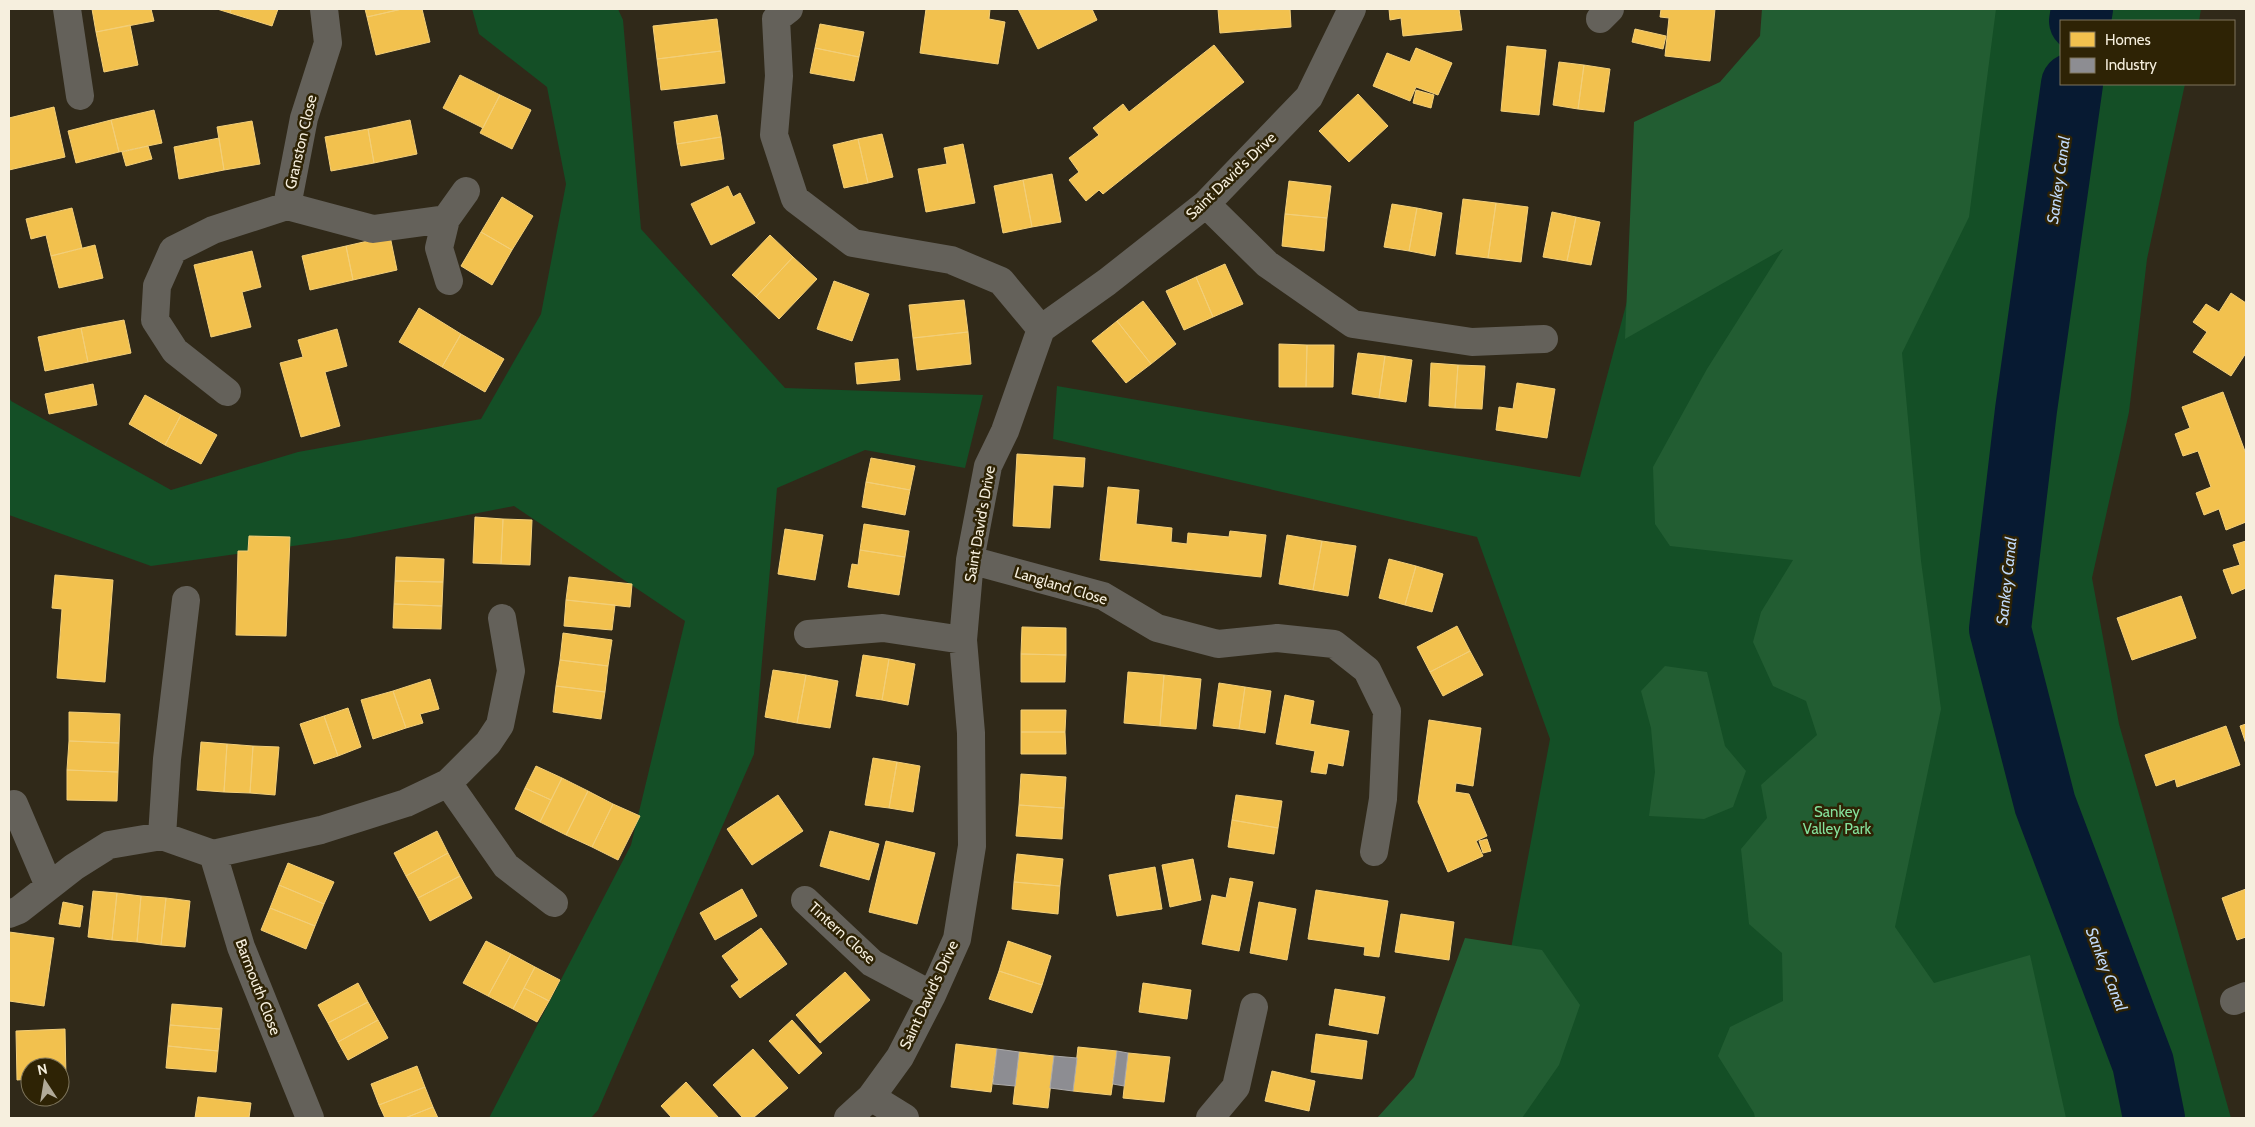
<svg xmlns="http://www.w3.org/2000/svg" width="2255" height="1127" font-family="Cabin,sans-serif">
<style>
.green{fill:#144f26}
.forest{fill:#225d32}
.homes{fill:#f2c14e;stroke:#f3cf79}
.industry{fill:#8d8d92;stroke:#acaaa9}
.lines{fill:none;stroke-linecap:round;stroke-linejoin:round}
.river{stroke:#071a32;stroke-width:62}
.minor{stroke:#64615a;stroke-width:28}
.labels{text-anchor:middle;stroke-width:5;stroke-linejoin:round;paint-order:stroke}
.street-label{font-size:15px;fill:#f6efde;stroke:#2e2305}
.park-label{font-size:15px;fill:#85e29c;stroke:#2e2305}
.water-label{font-size:16px;font-style:italic;fill:#c0d9fa;stroke:#2e2305}
</style>
<rect width="100%" height="100%" fill="#302919"/>
<path class="green" d="M472 9H618L623 20 641 229 785 388 983 395 965 468 865 450 777 488 754 754 598 1110 591 1118H489L631 845 685 621 514 506 349 538 151 566 9 515V397L11 401 171 490 298 452 481 419 541 314 566 184 547 87 479 34Z
M1817 9H2201L2199 21H2061V84H2185L2147 259 2129 412 2092 578 2119 724 2231 1118H1408L1499 1013 1550 739 1477 537 1053 439 1057 386 1580 477 1671 137Z"/>
<path class="forest" d="M1762 9H1996L1969 217 1902 353 1921 561 1941 709 1895 927 1934 983 2030 955 2066 1118H1755L1754 1113 1718 1056 1730 1027 1783 1001 1782 953 1749 924 1741 849 1767 818 1761 785 1817 735 1806 701 1773 686 1753 642 1761 612 1793 560 1670 546 1655 524 1653 467 1707 369 1783 249 1625 339 1634 122 1720 82 1760 36Z
M1665 666 1707 672 1725 746 1746 771 1733 807 1704 819 1649 816 1655 772 1651 728 1641 691Z
M1465 938 1542 950 1580 1005 1559 1065 1522 1118H1377L1414 1077Z"/>
<path class="homes" d="M92 9H151L154 21 96 32Z
M217 9H231L230 13Z
M231 9H278L272 26 230 13Z
M365 9H402L367 17Z
M402 9H422L430 42 376 55 367 17Z
M926 9H990L989 19 1005 22 998 64 920 53Z
M1018 9H1092L1097 20 1038 49Z
M1218 9H1290L1291 27 1220 33Z
M1389 9H1459L1462 30 1403 36 1401 18 1390 20Z
M1661 9H1715L1710 61 1665 56 1669 18 1660 17Z
M717 19 721 51 657 59 653 26Z
M820 24 864 32 859 57 815 48Z
M130 25 138 65 104 72 96 32Z
M1635 29 1666 36 1663 49 1632 42Z
M1214 45 1244 82 1103 194 1099 190 1086 201 1069 180 1079 172 1069 158 1099 135 1093 128 1123 104 1129 112Z
M1507 46 1546 50 1539 115 1501 111Z
M815 48 859 57 854 81 810 73Z
M1416 48 1452 63 1438 95 1416 87 1410 101 1373 86 1387 53 1410 62Z
M721 51 725 83 661 90 657 59Z
M1559 62 1584 65 1578 109 1553 105Z
M1584 65 1610 69 1604 112 1578 109Z
M460 75 500 95 483 128 443 108Z
M1416 90 1434 95 1431 108 1413 103Z
M1358 94 1388 126 1349 162 1319 131Z
M500 95 531 110 512 149 480 133Z
M54 107 65 157 9 170V118Z
M154 110 162 143 119 152 111 120Z
M717 115 721 137 677 144 674 122Z
M111 120 119 152 76 163 68 131Z
M410 120 417 154 374 163 368 129Z
M252 121 260 164 224 170 217 127Z
M368 129 374 163 331 171 325 137Z
M882 134 893 177 868 183 858 139Z
M721 137 724 159 681 166 677 144Z
M219 138 224 170 179 179 174 147Z
M858 139 868 183 844 188 833 145Z
M963 144 975 203 926 212 918 169 947 164 944 148Z
M148 146 152 159 126 166 122 152Z
M1052 174 1061 222 1032 227 1023 180Z
M1023 180 1032 227 1003 233 994 186Z
M1289 181 1331 186 1327 218 1285 214Z
M728 186 733 197 740 193 755 223 711 245 691 204Z
M502 197 533 216 512 250 481 232Z
M1463 199 1496 203 1488 258 1456 254Z
M1496 203 1528 207 1521 262 1488 258Z
M1392 204 1417 208 1409 251 1384 247Z
M72 208 82 248 51 256 46 235 31 239 26 219Z
M1417 208 1442 213 1435 256 1409 251Z
M1552 212 1576 217 1567 261 1543 257Z
M1285 214 1327 218 1324 251 1282 246Z
M1576 217 1600 222 1591 265 1567 261Z
M481 232 512 250 492 285 461 266Z
M770 235 793 257 756 297 732 275Z
M390 236 397 270 353 280 346 246Z
M95 245 103 278 59 288 51 256Z
M346 246 353 280 310 290 302 256Z
M252 251 261 287 242 292 251 327 211 337 194 265Z
M793 257 817 279 779 319 756 297Z
M1225 264 1243 304 1213 317 1196 277Z
M1196 277 1213 317 1184 330 1166 291Z
M834 281 869 294 852 341 817 329Z
M2231 293 2246 303V353L2231 376 2193 352 2207 332 2193 322 2206 304 2219 312Z
M964 300 968 332 913 338 909 305Z
M1143 301 1176 344 1151 364 1117 321Z
M419 308 461 334 442 367 399 342Z
M124 320 131 353 88 362 81 328Z
M1117 321 1151 364 1126 383 1092 341Z
M81 328 88 362 45 371 38 337Z
M337 329 347 366 325 372 340 426 301 437 280 363 303 357 298 340Z
M968 332 971 364 917 370 913 338Z
M461 334 504 359 485 392 442 367Z
M1279 344 1307 345 1306 387H1279Z
M1307 345H1334L1333 387H1306Z
M1358 353 1385 356 1379 398 1352 394Z
M1385 356 1412 360 1406 402 1379 398Z
M898 359 900 380 857 384 855 363Z
M1431 363 1458 365 1455 408 1429 406Z
M1458 365 1485 366 1482 409 1455 408Z
M1517 383 1555 389 1547 438 1496 430 1499 407 1513 409Z
M93 384 97 405 49 414 45 394Z
M2223 392 2246 454V522L2226 530 2219 509 2204 515 2196 493 2211 487 2198 451 2183 456 2175 434 2190 428 2182 407Z
M145 395 181 415 165 445 129 424Z
M181 415 217 435 201 464 165 445Z
M1017 454 1085 458 1083 487 1053 485 1050 528 1013 526Z
M871 458 915 466 910 490 866 482Z
M866 482 910 490 905 515 862 507Z
M1108 487 1139 490 1136 524 1172 528 1171 542 1187 544 1188 533 1229 537 1230 531 1266 535 1261 577 1100 560Z
M475 517 503 519 501 564 473 563Z
M503 519 532 520 530 565 501 564Z
M864 524 909 531 905 557 860 550Z
M785 529 823 535 815 580 778 574Z
M1287 535 1322 541 1313 590 1279 584Z
M249 536 290 537 286 636 236 635 238 551H248Z
M1322 541 1356 546 1348 596 1313 590Z
M2246 541V588L2232 594 2223 570 2240 565 2233 545Z
M860 550 905 557 899 595 848 587 852 564 858 565Z
M396 557 444 559 443 582 395 581Z
M1389 559 1416 566 1405 605 1379 598Z
M1416 566 1443 574 1432 612 1405 605Z
M55 575 113 580 105 682 57 678 62 609 52 608Z
M569 577 632 584 630 607 566 600Z
M395 581 443 582 442 606 394 604Z
M2181 596 2196 638 2132 660 2117 618Z
M566 600 615 605 612 630 564 626Z
M394 604 442 606 441 629 393 628Z
M1457 626 1470 651 1430 672 1417 647Z
M1022 627 1066 628V655L1021 654Z
M563 633 612 640 608 666 560 660Z
M1470 651 1483 675 1443 696 1430 672Z
M1021 654 1066 655 1065 682H1021Z
M863 655 889 659 882 700 856 696Z
M889 659 915 664 908 705 882 700Z
M560 660 608 666 605 692 556 686Z
M773 670 806 675 797 723 765 717Z
M1128 672 1164 675 1160 726 1124 723Z
M806 675 838 681 830 728 797 723Z
M1164 675 1201 679 1196 729 1160 726Z
M430 679 439 709 420 714 423 723 406 728 393 691Z
M1219 683 1245 687 1239 729 1213 726Z
M556 686 605 692 601 719 553 712Z
M1245 687 1271 691 1265 733 1239 729Z
M393 691 406 728 373 739 361 700Z
M1285 695 1314 701 1310 724 1349 731 1343 766 1328 763 1326 774 1311 772 1315 751 1276 744Z
M348 708 361 747 338 756 324 716Z
M1021 710H1066L1065 732H1021Z
M69 712 120 714 119 743 69 741Z
M324 716 338 756 314 764 300 724Z
M1429 720 1481 728 1473 786 1456 783 1455 792 1469 794 1487 836 1476 841 1483 856 1448 872 1418 802Z
M2246 724V744L2240 726Z
M2226 726 2240 765 2177 787 2175 779 2156 786 2145 755Z
M1021 732H1065L1066 754H1021Z
M69 741 119 743 118 772 67 770Z
M201 742 227 744 224 792 197 790Z
M227 744 253 746 250 793 224 792Z
M253 746 279 747 275 795 250 793Z
M873 758 897 762 889 808 865 805Z
M897 762 920 766 913 812 889 808Z
M536 766 562 778 551 800 525 788Z
M67 770 118 772 117 801 67 800Z
M1021 774 1066 777 1064 808 1019 805Z
M562 778 588 791 566 835 540 822Z
M525 788 551 800 540 822 515 809Z
M588 791 613 804 592 847 566 835Z
M778 795 803 831 752 865 727 829Z
M1236 795 1282 801 1278 828 1232 820Z
M613 804 640 816 618 860 592 847Z
M1019 805 1064 808 1062 839 1016 836Z
M1232 820 1278 828 1274 854 1228 847Z
M437 831 448 853 406 876 394 853Z
M830 831 879 844 869 880 820 866Z
M1487 839 1491 851 1483 853 1479 841Z
M886 841 935 853 917 924 869 912Z
M448 853 460 876 418 898 406 876Z
M1017 854 1063 859 1060 886 1014 882Z
M1193 859 1201 900 1170 907 1162 865Z
M288 863 334 882 324 904 279 885Z
M1155 867 1162 909 1117 916 1109 875Z
M460 876 472 898 430 921 418 898Z
M1230 878 1253 882 1239 951 1202 944 1212 895 1226 898Z
M1014 882 1060 886 1058 914 1012 909Z
M279 885 324 904 315 926 270 908Z
M742 889 757 916 715 940 700 913Z
M2246 889V937L2237 940 2222 898Z
M1316 890 1388 901 1379 957 1364 955 1365 947 1308 939Z
M93 891 117 893 112 940 88 937Z
M117 893 141 896 137 942 112 940Z
M141 896 166 898 161 945 137 942Z
M166 898 190 901 185 947 161 945Z
M63 902 83 906 80 927 59 924Z
M1259 902 1296 909 1287 960 1250 953Z
M270 908 315 926 306 949 261 930Z
M1401 914 1454 922 1449 960 1395 952Z
M761 928 787 964 740 998 731 986 739 980 722 956Z
M9 932 54 938 44 1006 9 1001Z
M486 941 511 954 488 996 463 983Z
M1008 941 1051 956 1042 985 999 971Z
M511 954 535 967 513 1009 488 996Z
M535 967 560 980 549 1001 524 988Z
M999 971 1042 985 1032 1013 989 999Z
M845 972 870 1000 820 1043 796 1015Z
M358 983 368 1002 328 1023 318 1005Z
M1143 983 1191 990 1187 1019 1139 1012Z
M524 988 549 1001 537 1022 513 1009Z
M1335 989 1385 997 1378 1034 1329 1025Z
M368 1002 378 1020 338 1042 328 1023Z
M172 1004 222 1008 220 1029 170 1025Z
M378 1020 388 1038 348 1060 338 1042Z
M792 1020 822 1053 799 1074 769 1041Z
M170 1025 220 1029 218 1051 168 1046Z
M65 1029 66 1078H60V1067H30V1079L17 1080 16 1031Z
M1316 1034 1367 1041 1362 1079 1311 1072Z
M956 1044 997 1049 991 1092 951 1087Z
M168 1046 218 1051 216 1072 166 1068Z
M1078 1047 1117 1051 1111 1095 1073 1091Z
M753 1049 788 1088 753 1118H743L713 1085Z
M1019 1052 1054 1056 1048 1108 1013 1104Z
M1128 1053 1170 1057 1164 1102 1123 1098Z
M417 1066 425 1087 379 1105 371 1084Z
M1272 1071 1315 1081 1309 1111 1265 1101Z
M686 1082 719 1118H672L661 1106Z
M425 1087 433 1107 405 1118H385L379 1105Z
M198 1097 251 1103 249 1118H195Z
M433 1107 438 1118H405Z"/>
<path class="industry" d="M997 1049 1019 1052 1015 1086 993 1084Z
M1117 1051 1128 1053 1124 1086 1113 1084Z
M1054 1056 1077 1058 1073 1091 1050 1088Z"/>
<g class="lines">
<path class="river" d="M2080 21 2082 9
M2072 84 2026 410 2000 629 2045 804 2143 1063 2154 1118"/>
<path class="minor" d="M67 9 80 96
M324 9 328 43 304 118 287 206 373 229 446 219
M789 9 776 19 779 76 774 135 795 199 853 243 951 260 1001 281 1041 329
M1600 19 1610 9
M1206 204 1267 264 1353 324 1472 342 1544 339
M449 281 439 248 446 219 466 191
M227 392 175 351 155 320 157 286 173 250 213 230 287 206
M970 560 1103 596 1157 628 1218 644 1277 638 1334 644 1367 670 1387 711 1383 799 1374 852
M808 634 883 628 963 640
M448 783 506 866 554 903
M14 804 49 886
M162 836 167 759 186 600
M213 854 241 947 310 1118
M805 900 872 963 932 995
M9 914 19 910 74 867 109 845 162 836 213 854 321 830 406 803 448 783 488 743 500 725 511 671 502 618
M2234 1001 2246 996
M871 1097 905 1118
M848 1118 871 1097 900 1057 932 995 957 939 972 846 971 733 963 640 970 560 988 466 1005 431 1041 329 1107 282 1206 204 1309 97 1352 9
M1210 1118 1236 1087 1254 1007"/>
</g>
<g class="labels">
<g class="street-label">
<text transform="translate(301 142) rotate(-77)" y="5">Granston Close</text>
<text transform="translate(1231 176) rotate(-44)" y="5">Saint David's Drive</text>
<text transform="translate(980 524) rotate(-80)" y="5">Saint David's Drive</text>
<text transform="translate(1061 586) rotate(17)" y="5">Langland Close</text>
<text transform="translate(842 933) rotate(42)" y="5">Tintern Close</text>
<text transform="translate(258 987) rotate(69)" y="5">Barmouth Close</text>
<text transform="translate(929 995) rotate(-65)" y="5">Saint David's Drive</text>
</g>
<g class="park-label">
<text x="1837" y="817">Sankey<tspan x="1837" dy="17">Valley Park</tspan></text>
</g>
<g class="water-label">
<text transform="translate(2058 180) rotate(-82)" y="6">Sankey Canal</text>
<text transform="translate(2006 581) rotate(-84)" y="6">Sankey Canal</text>
<text transform="translate(2107 969) rotate(69)" y="6">Sankey Canal</text>
</g>
</g>
<rect width="2255" height="1127" fill="none" stroke="#f6efde" stroke-width="20"/>
<rect x="2060" y="20" width="175" height="65" fill="#2e2305" stroke="#7e755c"/>
<rect x="2070" y="32" width="25" height="15" fill="#f2c14e" stroke="#7e755c"/>
<text x="2105" y="45" font-size="15" fill="#f6efde">Homes</text>
<rect x="2070" y="58" width="25" height="15" fill="#8d8d92" stroke="#7e755c"/>
<text x="2105" y="70" font-size="15" fill="#f6efde">Industry</text>
<g transform="translate(45 1082) rotate(348)"><circle r="24" fill="#2e2305" stroke="#7e755c"/>
<path d="M0-4L9 19L0 12L-9 19Z" fill="#b1aa99"/>
<text y="-8" font-size="14" font-weight="bold" text-anchor="middle" fill="#f6efde">N</text>
</g>
</svg>
